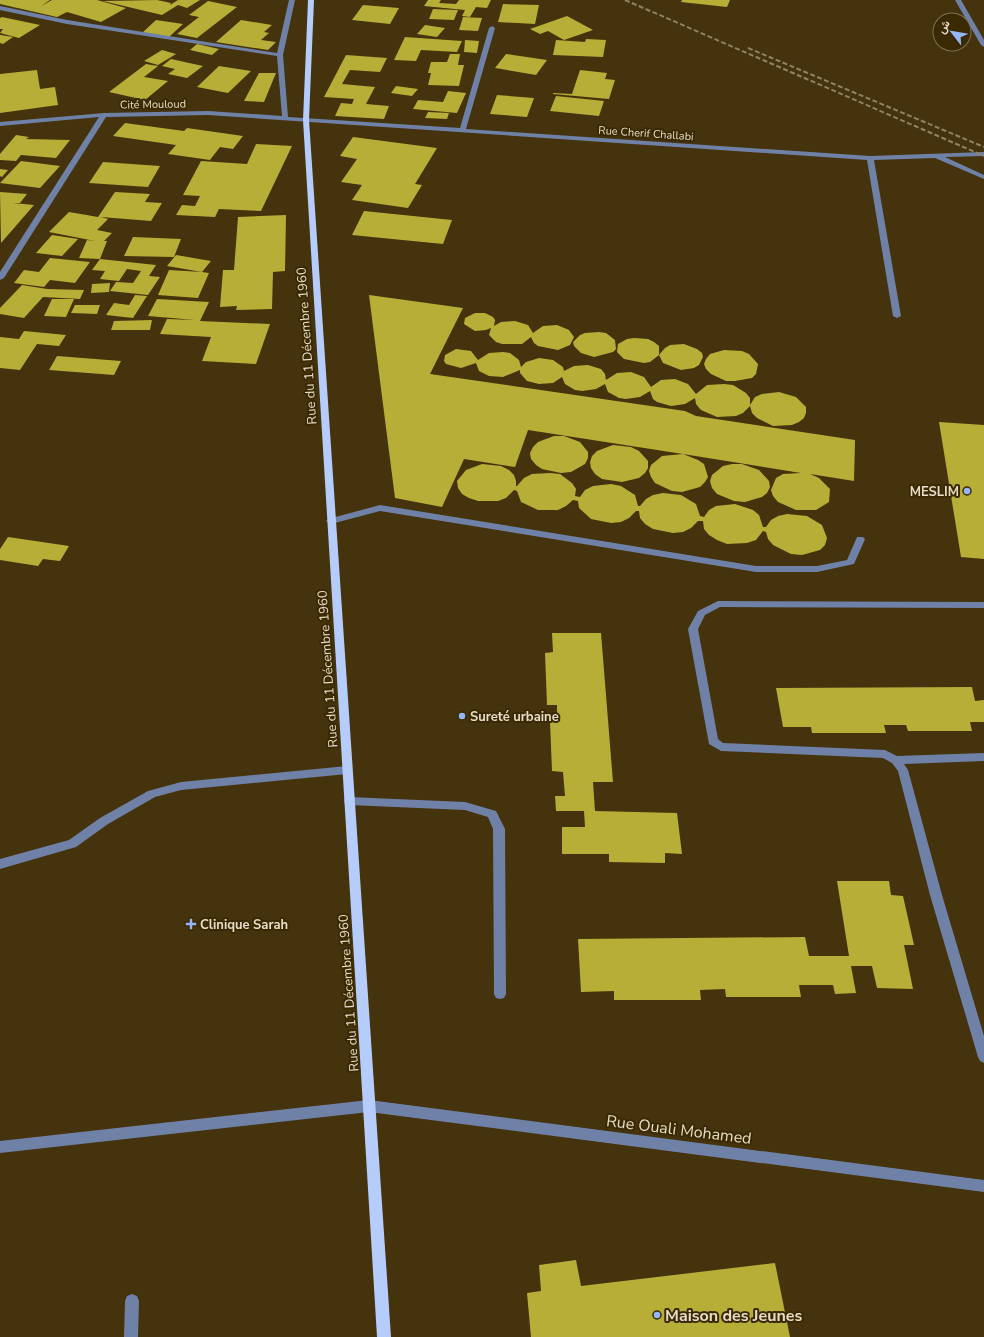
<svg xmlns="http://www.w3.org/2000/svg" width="984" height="1337" font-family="'Nunito Sans',Vazirmatn,sans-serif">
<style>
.building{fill:#b7ae38}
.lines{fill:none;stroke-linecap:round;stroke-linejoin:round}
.minor{fill:#7081a7;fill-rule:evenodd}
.major{fill:#b6cdfb;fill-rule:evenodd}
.rail{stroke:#908264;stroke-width:2;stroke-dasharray:5 2.5;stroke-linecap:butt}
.poi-dot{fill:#95b6fd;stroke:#3a2901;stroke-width:1.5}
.labels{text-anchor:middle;stroke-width:4;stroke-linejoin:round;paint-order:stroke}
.far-street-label{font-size:11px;fill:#e6dcc8;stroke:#3a2901}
.street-label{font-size:13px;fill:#e6dcc8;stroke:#3a2901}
.poi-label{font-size:13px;font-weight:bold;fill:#e6dcc8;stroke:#3a2901;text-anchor:start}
.near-street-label{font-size:16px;fill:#e6dcc8;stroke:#3a2901}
.near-poi-label{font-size:16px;font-weight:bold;fill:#e6dcc8;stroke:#3a2901;text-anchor:start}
</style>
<rect width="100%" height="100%" fill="#44330c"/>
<path class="building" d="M0 0H50L41 6 52 0H97L126 8 101 22 67 12 57 17 0 4Z
M157 0 171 3 170 5 178 0H200L187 8 178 5 162 15 103 1Z
M428 0H441L439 3 456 4 459 0H491L487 8 476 7 470 17 462 16 465 10 424 6Z
M682 0H730L727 7 681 2Z
M208 1 237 7 197 38 177 34 199 17 189 15Z
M503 4 539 5 535 24 498 22Z
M363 5 399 8 390 24 352 20Z
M433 9 458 10 454 20 429 19Z
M567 16 593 30 564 40 548 31 540 34 530 29Z
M2 17 40 25 19 38 0 33 3 29H0V18Z
M463 17 482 18 478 31 459 30Z
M156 20 183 24 169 37 142 33Z
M241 20 272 25 264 32 269 33 261 40 276 42 268 50 216 42Z
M425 25 445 28 437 37 417 34Z
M0 35H1L13 37 3 44 0 43Z
M405 37 462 41 457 52 421 50 416 61 394 60Z
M586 39 606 40 603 57 553 55 556 40 585 42Z
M465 40 479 41 477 53 464 52Z
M197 44 219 49 212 55 190 50Z
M162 50 176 54 158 65 144 61Z
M450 54H460L458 65H464L459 86 428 85 431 73H428L431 62H447Z
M506 54 547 60 536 75 495 68Z
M346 55 387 58 380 72 350 70 342 84 375 87 366 104 389 106 384 119 335 116 341 103 352 104 354 99 324 97Z
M171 59 203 66 187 78 168 74 175 69 162 66Z
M146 64 158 66 144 77 168 81 145 100 109 92Z
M219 66 251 71 228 93 197 87Z
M37 70 40 89 55 87 58 105 0 113V74Z
M580 70 607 73 605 79 615 80 609 99 553 94V93L572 94Z
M259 73H276L264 102 244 101Z
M396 86 418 89 412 96 391 93Z
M448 91 466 93 457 113 413 109 418 100 443 102Z
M497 95 534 98 527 117 490 114Z
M556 96 604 101 599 116 550 111Z
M428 112 449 113 447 119 425 118Z
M125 123 184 131 187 128 243 136 233 149 220 147 210 160 168 154 176 145 113 136Z
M16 135 29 137 26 139 70 140 56 158 21 155 16 161 0 160V154Z
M353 137 437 148 415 184 422 185 408 208 352 200 362 185 341 182 357 159 340 156Z
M256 144 292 146 261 211 219 209 215 217 176 215 182 205 195 206 200 196 183 195 201 161 247 164Z
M21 161 60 166 40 188 0 183Z
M103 162 160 166 148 187 89 183Z
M0 169 8 170 2 177 0 176Z
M0 192 27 194 20 203H13L34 205 1 243Z
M115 192 150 194 145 202 162 203 151 221 101 217 108 219 97 230 112 233 104 241H107L100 259 79 258 87 240 95 241 49 232 69 212 98 217Z
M364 211 452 220 443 244 352 235Z
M286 215 285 271 273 272 272 309 236 310 237 306 220 307 223 270H234L238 217Z
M52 235 78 239 62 256 36 253Z
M133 237 181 239 174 257 124 256Z
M176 255 211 261 202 272 167 266Z
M50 258 90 262 75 283 50 280 44 287 14 283 24 270 39 272Z
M100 259 156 265 149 276 160 277 148 295 110 291 116 282 133 283 141 271 127 269 119 281 100 279 105 271 92 270Z
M169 270 202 272 209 273 198 298 158 295Z
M110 283 109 292 91 293 92 284Z
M22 285 47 289 84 290 80 299 43 297 24 318 0 314V308Z
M135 295 147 296 133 318 106 315 114 303 129 305Z
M369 295 463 308 430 374 685 411 696 416 855 440 854 481 810 474 819 478 830 489 829 502 816 510H796L778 502 773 496 771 490 776 478 783 474 801 473 683 454 698 460 704 464 708 477 705 482 700 487 682 492 672 491 655 483 651 477 649 471 651 465 662 456 683 454 528 430 515 467 464 459 442 507 395 498Z
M52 299H74L66 317 44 316Z
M157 299 209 302 200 321 270 324 256 364 202 361 211 337 160 334 167 319 195 320 148 316Z
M75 305H100L97 314 71 313Z
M475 313H485L493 317 495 320 494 326 501 322 515 321 528 325 533 333 543 326 557 325 569 330 574 337 570 345 558 350 538 346 534 343 531 337 522 344H502L496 342 489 335 491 328 486 330 475 331 464 324 465 318Z
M152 320 150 330H111L114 321Z
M24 331 66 335 59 346 37 344 20 370 0 368V337L19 339Z
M599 332 606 333 615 340 616 349 613 352 594 357 581 353 574 346 573 342 580 335 585 333Z
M634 338 648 339 654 342 659 346V355L650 362 644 363 624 359 617 352 618 344 627 339Z
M684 344 697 349 702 353 703 357 699 365 694 368 681 370 663 363 659 355 665 348 670 345Z
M456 349 471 351 478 360 489 353 503 352 510 353 519 360 521 367 526 362 539 358 553 360 563 367 564 371 574 366 588 365 601 369 605 374 606 380 617 373 631 372 644 377 651 387 661 380 675 379 688 384 696 394 707 385 724 384 733 385 746 393 750 398V405L755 397 762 394 779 392 796 397 806 407V413L804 418 799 422 792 425 773 426 757 418 752 413 750 406 743 413 736 416 717 417 701 410 696 404 695 398 685 404 671 406 657 402 653 399 650 391 640 397 626 399 619 398 608 392 605 384 596 389 582 391 575 390 565 384 562 377 553 383 539 384 527 381 520 373V370L503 377 489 376 479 371 476 363 461 368 446 364 444 361 445 355Z
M724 350 742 351 749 354 758 364 756 374 752 378 735 381H726L711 374 706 369 704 364 706 359 710 354Z
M57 356 121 361 114 375 49 370Z
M939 422 984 425V559L961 557Z
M554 436H564L580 442 588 452V458L585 464 571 472 561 473 542 469 536 465 531 459 530 453 533 447 538 442Z
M613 445 631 447 639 451 648 461V468L645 473 639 478 622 482 602 479 595 474 591 468 590 462 592 456 597 451Z
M482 464 501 466 509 470 514 475 516 481V486H517L524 478 532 474 550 473 560 474 572 483 576 489 575 496 580 497 585 490 593 486 611 484 621 486 635 495 638 506H640L646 499 653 495 663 493 681 495 696 504 700 516 704 517 709 510 716 506 735 504 753 510 759 515 763 527H766L771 520 778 516 787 514 807 516 822 525 827 538 825 545 820 550 802 555 791 554 773 545 768 539 766 532 763 531 756 540 747 543 727 544 717 540 709 535 704 529 703 521H698L691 528 683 532 673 533 653 529 645 524 640 518 639 511H636L629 518 621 522 611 523 591 519 579 508 578 501 573 500 566 506 558 510H538L521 502 517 491 514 490 506 498 498 501H478L469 498 462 494 458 488 457 481 466 470Z
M732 464H742L759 470 769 481 770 487 767 493 762 497 745 502 734 501 717 494 712 488 710 481 712 475 723 466Z
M8 537 69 546 60 561 43 559 38 566 0 560V549Z
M552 633H601L613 782H593L595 811 677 813 682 854 665 853V863L609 862V854H562V827H585L584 811H556L555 796H565L563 772 552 771 550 722H557V705H547L545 653 553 652Z
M972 687 975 701 984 700V722H970L972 731H908L906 725H884L886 733H812L811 727H783L776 688Z
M837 881H889L891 895 903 896 914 945H904L913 989 877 988 872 966H851L856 993 835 994 833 985H799L801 997H726L725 989 700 990 701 1000H614V991L581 992 578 939 805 937 809 956H849Z
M576 1260 581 1286 775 1263 790 1337H531L527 1293 541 1291 539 1265Z"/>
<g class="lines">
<path class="minor" d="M289 0H295L283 55 288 117 460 128 489 28 492 26 495 28 466 129 870 156 984 152V156L945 157 984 175V179L935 158 874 160 901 316 897 318 893 316 867 160 208 115 106 117 4 278 0 280V272L99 117 0 126V122L104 113 208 111 282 116 277 56 67 24 0 10V6L67 20 277 53Z
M955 0H961L984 40V47L981 45Z
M380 505 756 566H817L847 560 857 537H863L865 539 854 564 817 572H756L380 511 331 524 326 521 328 519Z
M718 601 984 602V608L720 607 705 615 698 629 718 739 723 743 885 750 897 756 984 753V761L904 764 908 770 942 895 984 1036V1063L980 1061 978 1057 930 895 898 771 892 763 883 758 721 751 709 744 688 629 698 611Z
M347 766 351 767 352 770 351 773 347 774 181 790 155 797 108 824 76 847 0 869V859L69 840 100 818 148 791 181 782Z
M349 797 465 802 496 811 505 829 506 994 504 998 500 999 496 998 494 994 493 829 488 817 465 810 349 805 345 804 344 801 345 798Z
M369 1100 984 1180V1192L369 1112 0 1153V1141Z
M132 1294 137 1296 139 1301 138 1337H124L125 1301 127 1296Z"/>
<path class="major" d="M308 0H314L309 120 391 1337H377L303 120Z"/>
<path class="rail" d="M625 0 984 156
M748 48 984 147"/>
</g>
<g class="poi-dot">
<circle cx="967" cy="491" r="4"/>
<circle cx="462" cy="716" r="4"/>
<path d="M189 918h4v4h4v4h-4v4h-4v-4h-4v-4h4z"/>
<circle cx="657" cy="1315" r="4"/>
</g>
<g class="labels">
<g class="far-street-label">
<text transform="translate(153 104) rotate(-1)" y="4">Cité Mouloud</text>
<text transform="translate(646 133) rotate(4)" y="4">Rue Cherif Challabi</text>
</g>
<g class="street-label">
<text transform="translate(306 346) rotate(-94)" y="5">Rue du 11 Décembre 1960</text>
<text transform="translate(327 669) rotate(-94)" y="5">Rue du 11 Décembre 1960</text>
<text transform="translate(348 993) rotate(-94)" y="5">Rue du 11 Décembre 1960</text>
</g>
<g class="poi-label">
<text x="959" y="496" text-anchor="end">MESLIM</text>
<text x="470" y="721">Sureté urbaine</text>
<text x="200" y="929">Clinique Sarah</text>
</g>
<g class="near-street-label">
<text transform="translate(679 1129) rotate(7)" y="6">Rue Ouali Mohamed</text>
</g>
<g class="near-poi-label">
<text x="665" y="1321">Maison des Jeunes</text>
</g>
</g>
<g transform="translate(952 32) rotate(301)"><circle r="19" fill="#3a2901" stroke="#7f7151"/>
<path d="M0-3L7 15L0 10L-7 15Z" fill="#95b6fd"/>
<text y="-6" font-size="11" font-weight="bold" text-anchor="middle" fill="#e6dcc8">ش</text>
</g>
</svg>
